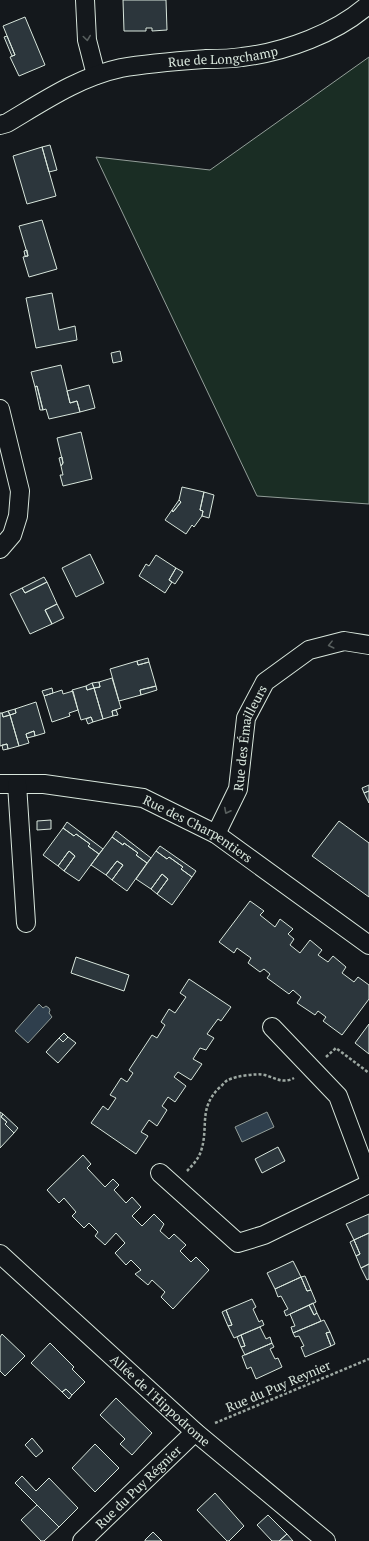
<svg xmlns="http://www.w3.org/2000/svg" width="369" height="1541" font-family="'PT Serif',serif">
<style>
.green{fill:#1a2d24;stroke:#939e99}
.water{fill:#2f3f4d;stroke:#939e99}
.building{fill:#2c363c;stroke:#d8e6dc}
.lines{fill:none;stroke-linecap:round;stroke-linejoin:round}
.minor-casing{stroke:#d8e6dc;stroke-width:20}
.path{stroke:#9da8a2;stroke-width:2.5;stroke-dasharray:3 2;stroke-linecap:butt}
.minor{stroke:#14181c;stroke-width:18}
.oneway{stroke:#59605f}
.labels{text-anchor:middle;stroke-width:3;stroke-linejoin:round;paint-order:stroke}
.street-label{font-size:13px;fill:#d8e6dc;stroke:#14181c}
</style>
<rect width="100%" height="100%" fill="#14181c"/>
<path class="green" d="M369 57V504L257 496 96 157 210 170Z"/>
<path class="water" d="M39 1004 43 1008 46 1006 49 1008 50 1010 49 1013 52 1017 28 1043 15 1031Z
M267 1112 274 1127 242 1142 235 1127Z"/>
<path class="building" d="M123 0H166L167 30 152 31V28H146V31H124Z
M25 17 45 65 19 76 10 57 15 55 3 26Z
M7 36 15 55 12 56 4 37Z
M50 145 57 170 49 172 42 147Z
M42 147 56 196 27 204 13 156Z
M42 220 57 269 29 277 23 257 28 256 19 226Z
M27 250 28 256H25L24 251Z
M52 293 59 330 75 326 77 340 36 348 26 298Z
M120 351 122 361 113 363 111 353Z
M61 365 70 403 77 401 80 412 49 419 46 409 43 410 37 386 35 387 31 372Z
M89 385 95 408 80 412 77 401 70 403 67 391Z
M37 386 43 410H40L35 387Z
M81 432 92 479 63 486 60 475H63L61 466 63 463 57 438Z
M62 457 63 463 61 466 59 458Z
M182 487 204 492 200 510 203 511 202 516 194 527 192 525 186 534 165 520 172 510 173 512 181 502 179 500Z
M204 492 214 495 209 518 202 516 203 511 200 510Z
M179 500 181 502 173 512 172 510Z
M90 554 104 583 76 597 62 568Z
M156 555 176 568 169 580 172 582 165 593 139 576 146 564 149 566Z
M176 568 183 572 175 584 169 580Z
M44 577 47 582 25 593 22 588Z
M47 582 57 604 45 610 52 624 30 634 10 594 22 588 25 593Z
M57 604 64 618 52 624 45 610Z
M148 658 149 662 138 665 137 661Z
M137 661 138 665 149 662 156 686 140 690 141 695 119 701 110 669Z
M112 678 121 708 112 711 113 716 103 719 94 688 100 687 99 682Z
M99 682 100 687 94 688 92 683Z
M92 683 94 688 87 690 86 686Z
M86 686 87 690 94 688 103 719 93 722 91 717 81 720 72 690Z
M156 686 157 690 141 695 140 690Z
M52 688 53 693 44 696 42 691Z
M62 690 63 694 73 691 78 710 69 713 70 716 52 722 44 696Z
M36 702 45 733 35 736 34 731 26 734 29 743 19 746 10 715 16 713 15 709Z
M15 709 16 713 10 715 8 711Z
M116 710 118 715 113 716 112 711Z
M8 711 10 715 3 717 2 713Z
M0 713H2L3 717 10 715 19 746 8 749 7 744 0 746Z
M91 717 93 722 88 724 86 719Z
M34 731 35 736 27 738 26 734Z
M7 744 8 749 3 750 2 745Z
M369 785V791L364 793 362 788Z
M369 791V803L364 793Z
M51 820V829L37 830V821Z
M339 821 369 843V897L312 856Z
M67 822 103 849 99 854 88 846 90 844 76 834 74 836 63 828Z
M63 828 74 836 76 834 90 844 88 846 99 854 79 881 64 871 75 856 69 851 58 866 43 855Z
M116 831 151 858 147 863 136 855 138 853 124 843 123 845 112 837Z
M112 837 123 845 124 843 138 853 136 855 147 863 127 891 112 880 123 865 117 861 106 875 91 865Z
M160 846 196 871 192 877 181 869 183 867 169 857 167 859 156 851Z
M69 851 75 856 64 871 58 866Z
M156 851 167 859 169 857 183 867 181 869 192 877 172 905 157 894 168 879 162 874 151 889 136 879Z
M117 861 123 865 112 880 106 875Z
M162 874 168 879 157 894 151 889Z
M250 901 264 911 260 915 275 927 280 919 293 929 288 934 294 939 290 945 300 953 310 940 322 950 318 955 328 962 333 956 346 967 342 973 354 982 358 977 369 985V999L342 1035 323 1021 326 1017 318 1011 315 1015 297 1003 301 997 293 990 289 994 267 978 270 974 264 969 260 972 248 963 251 958 237 948 234 953 219 942Z
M76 957 129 975 124 991 71 973Z
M189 979 231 1007 221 1021 218 1019 207 1034 214 1038 206 1050 200 1048 193 1059 202 1064 191 1080 178 1072 174 1077 186 1086 175 1102 168 1097 162 1106 167 1110 157 1126 149 1120 141 1132 148 1136 136 1154 91 1123 103 1106 108 1110 116 1098 110 1095 121 1078 127 1082 133 1073 129 1070 152 1035 157 1038 165 1025 161 1022 169 1009 175 1013 186 997 180 993Z
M369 1024V1054L355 1043Z
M64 1033 68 1037 63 1042 59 1038Z
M68 1037 76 1043 58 1063 46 1052 59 1038 63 1042Z
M0 1112 3 1114 1 1117 7 1122 5 1124 14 1133 0 1148Z
M3 1114 18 1128 14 1133 5 1124 7 1122 1 1117Z
M278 1147 285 1161 262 1173 255 1159Z
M83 1155 91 1164 87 1168 105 1187 113 1179 119 1185 114 1190 126 1203 132 1197 141 1207 132 1216 142 1226 154 1214 164 1224 160 1231 169 1239 174 1234 186 1245 180 1251 191 1262 196 1257 209 1270 173 1309 161 1297 165 1292 152 1280 148 1285 135 1274 141 1270 131 1260 126 1265 115 1253 125 1243 116 1233 105 1245 95 1236 98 1232 89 1223 84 1228 72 1216 76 1212 64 1198 59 1203 47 1190Z
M369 1214V1233L354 1240 346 1224Z
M369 1233V1264L361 1268 356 1256 360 1254 354 1240Z
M354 1240 360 1254 356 1256 350 1242Z
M293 1261 301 1277 275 1289 267 1273Z
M369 1264V1279L367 1280 361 1268Z
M305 1276 311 1290 307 1291 301 1277Z
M301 1277 307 1291 311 1290 316 1302 286 1316 284 1311 288 1309 281 1296 278 1297 275 1289Z
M252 1299 256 1307 253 1309 259 1322 262 1320 264 1325 234 1338 228 1326 232 1325 226 1310Z
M313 1303 317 1313 314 1315 309 1305Z
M309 1305 314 1315 317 1313 321 1321 293 1333 291 1327 295 1326 290 1314Z
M226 1310 232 1325 228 1326 222 1312Z
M324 1320 330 1332 326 1333 331 1346 305 1357 301 1347 304 1346 299 1336 295 1337 293 1333Z
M260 1327 266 1339 270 1337 272 1343 245 1355 241 1347 245 1346 241 1335Z
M330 1332 335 1344 331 1346 326 1333Z
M2 1334 25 1356 5 1376 0 1371V1337Z
M241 1335 245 1346 241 1347 237 1337Z
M50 1343 74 1367 72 1369 85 1382 72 1395 66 1389 62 1392 31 1363Z
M272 1343 274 1347 270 1349 275 1359 278 1358 282 1367 256 1379 251 1367 247 1369 242 1356Z
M66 1389 72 1395 69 1399 62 1392Z
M116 1398 152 1433 132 1455 120 1444 125 1439 100 1415Z
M32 1438 43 1451 36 1457 25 1445Z
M95 1444 119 1468 95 1492 72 1468Z
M22 1476 36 1491 49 1478 78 1508 59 1527 15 1483Z
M215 1493 244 1526 229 1541H227L197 1510Z
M37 1505 59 1527 44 1541H41L21 1520Z
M268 1515 287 1534 279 1541H272L257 1525Z
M153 1532 162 1541H145V1540Z
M287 1534 293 1541H279Z"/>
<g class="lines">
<g class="minor-casing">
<g id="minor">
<path d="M85 0 87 40 96 75"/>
<path id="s1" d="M0 125 7 123C44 101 79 77 121 68 149 63 178 61 206 59 218 59 230 59 242 57 285 52 337 33 369 4"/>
<path d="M0 409 20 491 18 516 12 535 0 549"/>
<path id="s2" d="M0 784H44L143 798 216 834 369 945"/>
<path d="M17 784 26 923"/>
<path id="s3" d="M216 834 238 789 246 718 265 682 309 650 344 641 369 645"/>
<path d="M272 1027 338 1096 369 1179"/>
<path d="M160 1173 238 1243 264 1235 369 1184"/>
<path id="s4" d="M0 1254 195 1432 326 1541"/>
<path id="s5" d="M82 1541 195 1432"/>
</g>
</g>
<path class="path" d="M326 1057 336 1048 369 1073
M187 1171C192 1166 199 1158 201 1151 209 1127 198 1109 219 1088 222 1086 225 1081 228 1080 236 1076 256 1073 265 1075 275 1078 283 1084 294 1078
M215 1423 369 1359"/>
<use href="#minor" class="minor"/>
</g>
<defs><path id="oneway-chevron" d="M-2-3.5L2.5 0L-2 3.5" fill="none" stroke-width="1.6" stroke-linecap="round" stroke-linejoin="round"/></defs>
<g class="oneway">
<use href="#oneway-chevron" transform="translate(87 38) rotate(82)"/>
<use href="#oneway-chevron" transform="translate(331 645) rotate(166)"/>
<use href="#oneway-chevron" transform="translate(227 811) rotate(117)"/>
</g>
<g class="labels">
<g class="street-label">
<text dy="5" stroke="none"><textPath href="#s1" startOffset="237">Rue de Longchamp</textPath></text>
<text dy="5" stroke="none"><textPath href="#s3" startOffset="103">Rue des Émailleurs</textPath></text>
<text dy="5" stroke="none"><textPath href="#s2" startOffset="207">Rue des Charpentiers</textPath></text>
<text transform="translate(278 1386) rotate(-23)" y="5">Rue du Puy Reynier</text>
<text dy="5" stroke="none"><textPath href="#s4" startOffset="217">Allée de l'Hippodrome</textPath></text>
<text dy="5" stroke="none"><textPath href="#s5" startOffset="78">Rue du Puy Régnier</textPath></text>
</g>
</g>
</svg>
